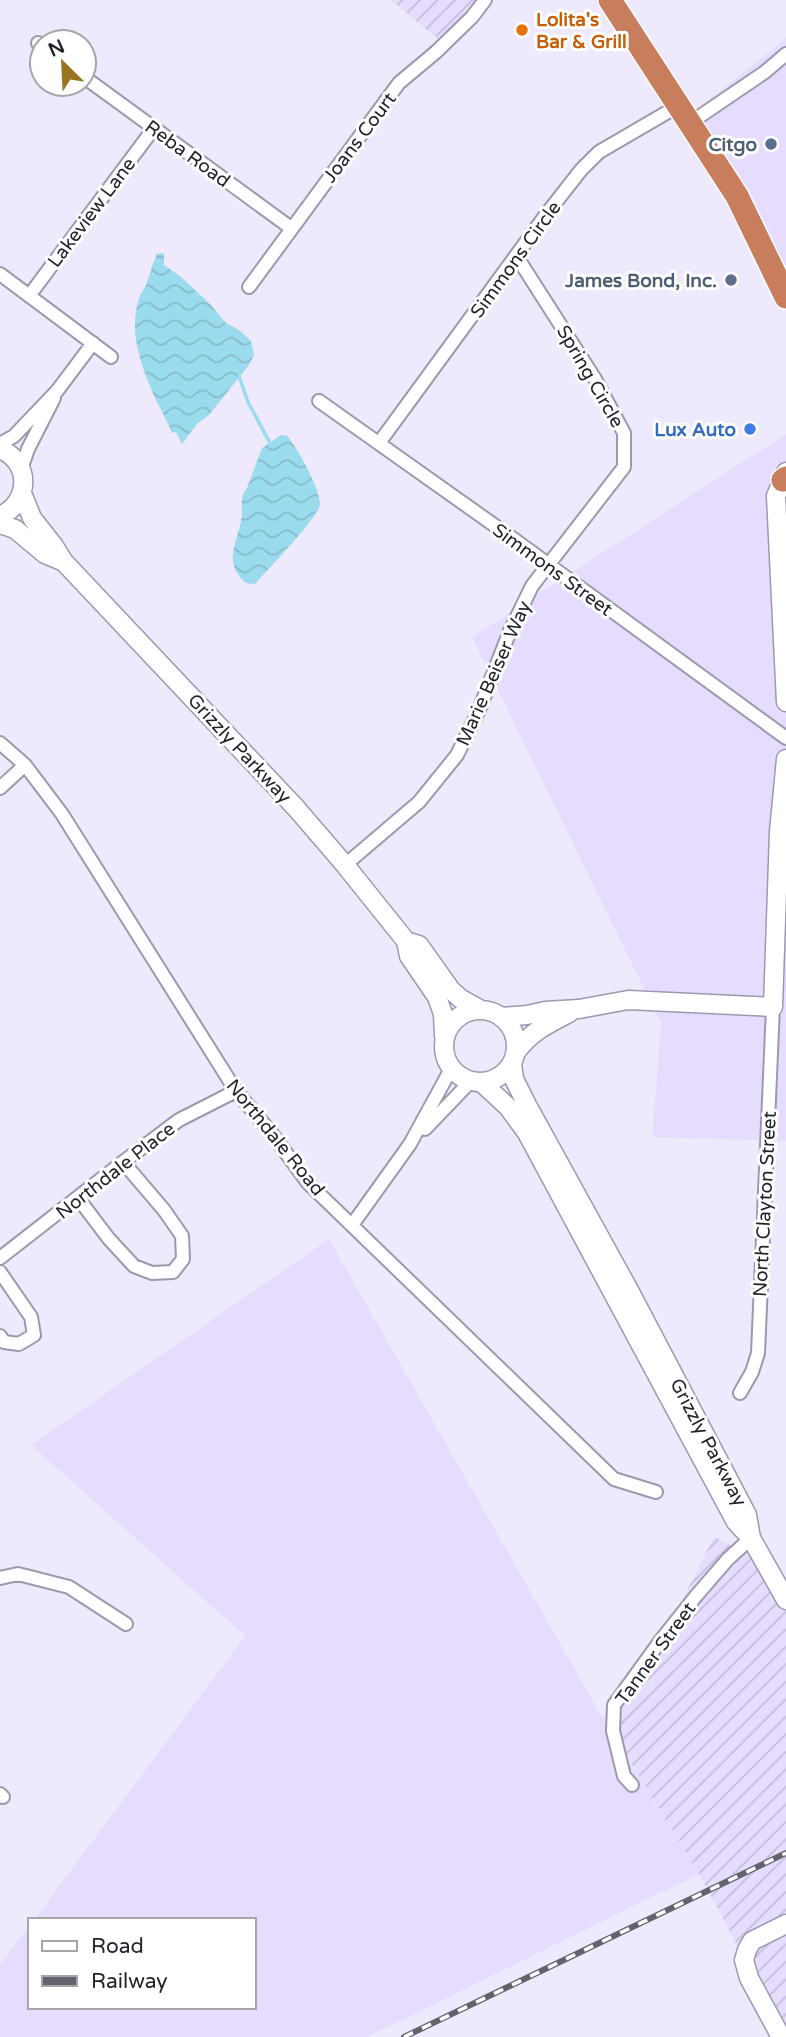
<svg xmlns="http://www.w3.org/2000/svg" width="786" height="2037" font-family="'Varela Round',sans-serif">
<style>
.built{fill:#e6ddfe}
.industrial{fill:url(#industrial-furrows)}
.water{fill:url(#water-waves)}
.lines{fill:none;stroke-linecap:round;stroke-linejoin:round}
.stream{stroke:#9bdbee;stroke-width:3.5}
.street-casing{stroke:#9e98af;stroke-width:16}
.secondary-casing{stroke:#9e98af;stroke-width:21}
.highway-casing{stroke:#fff;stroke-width:26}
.street{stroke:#fff;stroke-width:12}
.secondary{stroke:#fff;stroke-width:18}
.highway{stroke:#c87e5d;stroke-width:23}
.rail-casing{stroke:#65626e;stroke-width:6}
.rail{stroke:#fff;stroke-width:3.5;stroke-dasharray:10;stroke-linecap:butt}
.food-dot{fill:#e8710a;stroke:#fff;stroke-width:2.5}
.service-dot{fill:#5c6f8a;stroke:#fff;stroke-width:2.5}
.shop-dot{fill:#3f7fe0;stroke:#fff;stroke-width:2.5}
.labels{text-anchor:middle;stroke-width:6;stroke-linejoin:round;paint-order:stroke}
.food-label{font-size:19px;font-weight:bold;fill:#c56008;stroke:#fff;text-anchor:start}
.street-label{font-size:19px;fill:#221f28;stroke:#fff}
.service-label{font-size:19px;font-weight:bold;fill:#4e5e75;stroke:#fff;text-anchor:end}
.shop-label{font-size:19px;font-weight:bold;fill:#366cbe;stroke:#fff;text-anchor:end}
</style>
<defs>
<pattern id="industrial-furrows" width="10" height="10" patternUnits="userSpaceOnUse" patternTransform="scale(1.75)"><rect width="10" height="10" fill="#e6ddfe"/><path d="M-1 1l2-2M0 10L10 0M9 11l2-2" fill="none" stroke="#c5bdda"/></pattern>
<pattern id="water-waves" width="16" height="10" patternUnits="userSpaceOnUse" patternTransform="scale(1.75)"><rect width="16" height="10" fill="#9bdbee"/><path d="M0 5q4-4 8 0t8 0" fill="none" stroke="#85bccc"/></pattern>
</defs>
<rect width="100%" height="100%" fill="#eee9fd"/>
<path class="built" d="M786 38V290L692 114Z
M786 434V1141L652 1137 661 1023 472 637Z
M329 1239 602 1717 699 1874 367 2037H0V1965L30 1925V2007H254V1920H34L245 1636 31 1445Z"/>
<path class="industrial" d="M391 0H476L442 42Z
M714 1537 759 1560 786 1594V2037L699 1874 603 1717 663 1638Z"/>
<path class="water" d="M162 253 164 255V265L181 277 210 304 226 323 239 330 251 341 254 355 249 365 209 415 197 424 182 444 176 432 172 433C166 417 157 404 151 389 139 360 129 329 139 299 140 294 144 290 146 285 150 275 152 264 157 254Z
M281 435 287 436C297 447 320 489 320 504 319 517 267 570 256 583 249 585 246 584 241 578 223 559 240 536 242 515 242 505 240 496 247 488L262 448Z"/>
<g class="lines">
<path class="stream" d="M239 376 248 402 270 443"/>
<g class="street-casing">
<path id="street" d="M38 43 42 46
M84 77 291 228
M690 123 765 72 786 54
M0 274 111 357
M249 287 399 83 436 52 472 17 485 0
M29 296 154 128
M319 401 508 535 786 738
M379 443 545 216 581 170 599 152 678 106
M0 444 14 436 57 391 93 343
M21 469 28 449 54 398
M0 743 25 765 62 814 236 1091 273 1135 308 1183 614 1479 656 1492
M0 788 25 765
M345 865 419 802 457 755 479 710 510 631 532 586 624 467V433L595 379 517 257
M425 1129 470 1082
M78 1198 109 1239 134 1266 152 1273 173 1272 183 1259 182 1236 164 1210 123 1162
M352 1225 410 1144 451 1069
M0 1258 123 1162 179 1120 236 1091
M0 1272 31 1317 34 1335 19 1344 4 1342 0 1336
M740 1393 752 1372 758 1353 773 1007
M0 1578 18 1574 69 1587 126 1624
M632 1785 624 1776 613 1731 614 1705 661 1640 696 1596 728 1559 751 1538
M0 1794 3 1797"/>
</g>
<g class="secondary-casing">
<path id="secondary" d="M0 449C32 462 30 503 0 516
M786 472 776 496 786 702
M22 493 32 518 54 546 64 562 296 808 345 865 406 941 409 956 437 997 443 1014 444 1036
M0 524 15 529 45 554 64 562
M406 941 419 945 451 990 461 999 481 1010
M444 1046a36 36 0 1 1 72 0a36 36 0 1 1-72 0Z
M502 1017 527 1015 545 1011 579 1009 628 1000 773 1007 779 832 786 759
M516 1052C532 1031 546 1025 569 1013
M512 1064 514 1079 527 1105 630 1292 747 1515 751 1538
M482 1083 508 1107 527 1133 736 1522 751 1538 786 1600
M781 2037 749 1978 744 1960 747 1950 752 1941 786 1924"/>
</g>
<g class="highway-casing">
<path id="highway" d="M610 0 737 196 786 297
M783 480 786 478"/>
</g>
<use href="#street" class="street"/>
<use href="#secondary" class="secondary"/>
<use href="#highway" class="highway"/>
<g class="rail-casing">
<path id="rail" d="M404 2037 786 1853"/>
</g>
<use href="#rail" class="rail"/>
</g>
<circle class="food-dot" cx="522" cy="30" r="7"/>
<g class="service-dot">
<circle cx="771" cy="144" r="7"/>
<circle cx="731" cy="280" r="7"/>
</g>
<circle class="shop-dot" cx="750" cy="429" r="7"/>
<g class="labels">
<g class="food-label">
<text x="536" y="26">Lolita's<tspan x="536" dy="22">Bar &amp; Grill</tspan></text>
</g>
<g class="street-label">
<text transform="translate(359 137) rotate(-53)" y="7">Joans Court</text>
<text transform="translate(188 153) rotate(36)" y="7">Reba Road</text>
<text transform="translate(91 212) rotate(-53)" y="7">Lakeview Lane</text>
<text transform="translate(515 259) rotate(-54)" y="7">Simmons Circle</text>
<text transform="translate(591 376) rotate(60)" y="7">Spring Circle</text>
<text transform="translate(553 569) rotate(36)" y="7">Simmons Street</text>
<text transform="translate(493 673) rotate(-66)" y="7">Marie Beiser Way</text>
<text transform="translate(240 748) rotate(47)" y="7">Grizzly Parkway</text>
<text transform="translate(276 1137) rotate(51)" y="7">Northdale Road</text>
<text transform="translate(115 1170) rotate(-38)" y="7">Northdale Place</text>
<text transform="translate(764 1204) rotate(-87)" y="7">North Clayton Street</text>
<text transform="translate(709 1442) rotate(62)" y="7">Grizzly Parkway</text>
<text transform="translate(655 1653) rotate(-54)" y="7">Tanner Street</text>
</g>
<g class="service-label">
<text x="757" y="151">Citgo</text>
<text x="717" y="287">James Bond, Inc.</text>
</g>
<g class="shop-label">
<text x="736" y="436">Lux Auto</text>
</g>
</g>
<rect x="28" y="1918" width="228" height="91" fill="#ffffff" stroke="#a7a5a9" stroke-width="2"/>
<rect x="42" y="1941" width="35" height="10" fill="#ffffff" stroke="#a7a5a9" stroke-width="2"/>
<text x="91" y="1953" font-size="21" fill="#221f28">Road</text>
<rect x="42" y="1976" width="35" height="10" fill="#65626e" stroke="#a7a5a9" stroke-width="2"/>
<text x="91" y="1988" font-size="21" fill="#221f28">Railway</text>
<g transform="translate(63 63) rotate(336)"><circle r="33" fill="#ffffff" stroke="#a7a5a9" stroke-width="2"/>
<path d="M0-5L12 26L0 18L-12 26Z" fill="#99751f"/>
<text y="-10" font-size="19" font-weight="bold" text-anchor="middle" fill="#221f28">N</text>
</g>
</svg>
